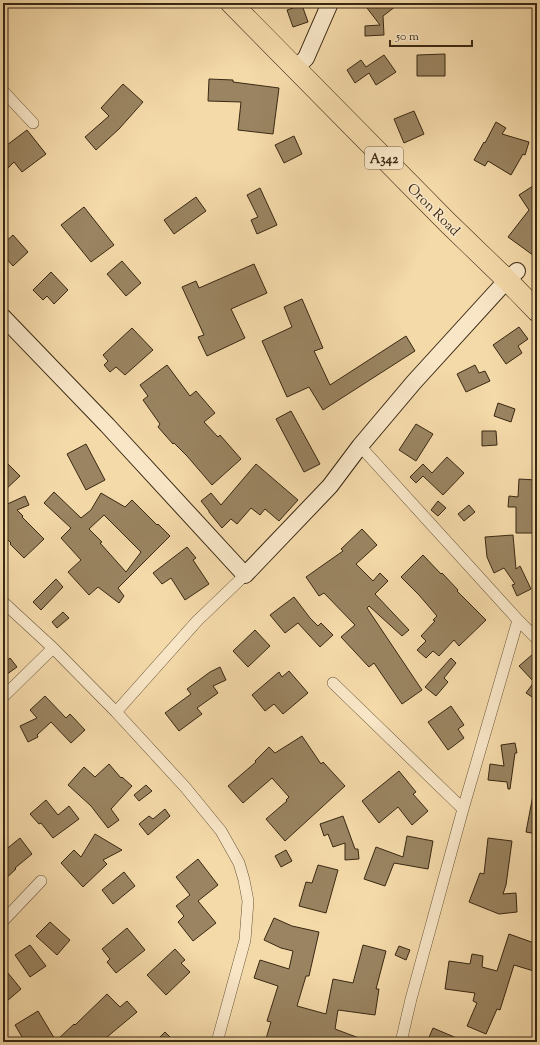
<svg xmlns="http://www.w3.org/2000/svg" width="540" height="1045" font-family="'Sorts Mill Goudy',serif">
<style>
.building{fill:#9a8461;stroke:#392812;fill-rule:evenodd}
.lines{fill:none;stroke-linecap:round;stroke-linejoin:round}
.street-casing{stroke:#685438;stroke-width:12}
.secondary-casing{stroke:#392812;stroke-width:18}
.highway-casing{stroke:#392812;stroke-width:22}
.street{stroke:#f8e6c7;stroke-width:11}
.secondary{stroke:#f8e6c7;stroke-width:16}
.highway{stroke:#f4d9a9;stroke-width:21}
.labels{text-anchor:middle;stroke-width:3;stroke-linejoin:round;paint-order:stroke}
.shield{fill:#f8e6c7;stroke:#726148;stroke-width:1}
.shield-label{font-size:13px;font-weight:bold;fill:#392812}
.street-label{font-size:14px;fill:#392812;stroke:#f8e6c7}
</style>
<rect width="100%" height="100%" fill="#f4d9a9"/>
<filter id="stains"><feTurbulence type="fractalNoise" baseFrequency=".005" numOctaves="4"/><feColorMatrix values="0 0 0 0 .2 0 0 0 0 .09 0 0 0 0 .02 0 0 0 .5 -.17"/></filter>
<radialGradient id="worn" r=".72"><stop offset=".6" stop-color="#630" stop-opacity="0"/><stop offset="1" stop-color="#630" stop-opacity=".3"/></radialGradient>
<path class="building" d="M373 3H400L383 16 384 35 365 36V26L380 25 367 8Z
M302 5 308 22 293 27 287 10Z
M445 54V76H417V55Z
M384 55 396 72 376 85 369 73 355 83 347 70 361 60 366 67Z
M209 79 233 80V82L279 88 273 134 238 130 241 102 208 101Z
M123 84 143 102 119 129 96 150 85 137 109 116 101 108Z
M414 111 424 134 404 143 394 119Z
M496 122 506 128 502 134 529 142 525 155 523 154 511 175 488 161 485 166 474 160 484 142 485 143Z
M27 130 46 154 22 172 14 162 3 173V148Z
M294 136 302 154 284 163 275 145Z
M533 186 537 192V258L508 237 529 210 519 195Z
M260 188 277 225 257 234 251 220 258 217 247 195Z
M196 197 206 211 174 234 164 220Z
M84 207 114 245 91 262 61 225Z
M13 235 28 252 13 266 3 255V244Z
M122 261 141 283 126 296 107 274Z
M254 264 267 293 231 309 245 338 207 356 198 337 204 335 182 287 196 281 199 288Z
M51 272 68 290 54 304 47 296 43 300 33 290Z
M302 299 323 348 314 351 330 385 406 336 415 351 323 410 309 387 287 397 262 341 292 327 284 307Z
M519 327 528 339 518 346 522 353 506 364 493 345Z
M132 328 153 350 125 375 116 367 110 372 104 365 108 361 103 355Z
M167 365 190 396 196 391 215 413 204 422 218 437 220 435 241 459 212 485 187 456 174 443 173 444 158 427 160 424 143 400 148 396 140 385Z
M475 365 479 373 485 371 490 381 466 392 457 374Z
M498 403 515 409 511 422 494 416Z
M291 411 320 464 304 472 276 419Z
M416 424 433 434 416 461 399 450Z
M482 431H496L497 445 482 446Z
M86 444 105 480 86 490 67 454Z
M447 457 464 473 443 495 423 476 416 483 410 477 423 464 432 473Z
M3 459 20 476 3 492Z
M256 464 298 500 279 521 265 509 260 515 251 508 237 524 231 519 222 528 209 512V511L201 501 211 493 221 505Z
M519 479 536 480 533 513H537V533H516V507H508L509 496 518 497Z
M54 492 81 518 91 510 101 493 125 507 132 500 157 525 158 524 170 536 118 588 124 596 119 603 98 587 89 595 68 572 81 560 61 538 71 528 44 503ZM104 515 141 552 126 572 100 543 102 542 89 529Z
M25 496 29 505 17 510 23 516 22 517 44 539 24 558 10 544 11 543 3 535V506Z
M438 501 446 508 438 516 431 510Z
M469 505 475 512 464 521 458 514Z
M362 529 377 545 356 564 373 581 380 573 388 581 375 594 409 630 402 636 369 606 367 608 422 690 402 704 374 663 369 667 341 637 355 625 324 593 319 596 306 577 343 551 341 549Z
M513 535 516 569 520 566 531 589 517 596 512 585 515 584 504 568 494 573 487 557 485 537Z
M187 547 196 558 193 560 209 584 185 600 171 578 162 584 153 573Z
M423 555 441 574 442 573 458 590 457 591 486 620 459 646 454 640 439 656 433 651 426 658 417 650 426 641 421 636 435 621 433 620 437 616 419 595 401 577Z
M56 579 63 587 41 610 33 602Z
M294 597 310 618 318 626 321 623 333 635 320 647 298 623 285 633 270 615Z
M63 612 69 618 57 628 52 622Z
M255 630 270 646 248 667 233 651Z
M533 654 537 659V700L526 693 534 682 519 666Z
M10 658 17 667 3 677V664Z
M451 658 456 663 444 678 448 682 436 696 425 687Z
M220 667 226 680 213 686 218 693 197 708 202 714 179 731 165 713 191 694 187 689 210 672Z
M289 671 308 693 283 714 274 704 265 711 252 695 279 672 282 677Z
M45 696 66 718 70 714 85 730 71 743 51 722 37 735 38 737 28 742 20 726 37 718 30 710Z
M451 706 464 725 458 729 464 738 448 750 428 722Z
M302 736 321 764 323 762 345 786 285 841 266 819 287 801 286 800 289 797 272 778 243 803 228 786 256 762 255 761 269 747 275 753Z
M515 743 517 753H515L510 789H508L507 782 488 780 490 764 504 766 501 745Z
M109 764 121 778 122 777 132 786 111 809 119 820 108 828 91 806 68 785 84 767 95 777Z
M399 771 416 792 413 794 428 811 412 825 398 807 379 823 362 801Z
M146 785 152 791 139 801 134 795Z
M533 795H537V834L526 832Z
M46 800 58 815 69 806 79 819 53 838 41 823 39 824 30 814Z
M165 809 170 816 148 835 139 824 149 816 153 819Z
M343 816 355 849H358L359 859 345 860V843L333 847 328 834 324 836 320 824Z
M95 834 122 850 103 860 107 864 83 887 61 863 74 850 81 857Z
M407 836 433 841 428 869 394 863 385 886 364 879 376 847 403 857Z
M20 838 32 854 15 868 16 869 3 881V852Z
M488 838 512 841 506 885 503 894 516 893 517 912 499 914 469 902 480 873 484 874Z
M286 850 292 861 281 867 275 856Z
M198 859 218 885 198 901 216 923 193 941 178 922 184 916 176 906 190 895 176 877Z
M318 865 338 870 326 913 299 906 306 882 312 883Z
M124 872 135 886 113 904 102 890Z
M274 918 292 926 319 932 309 976H306L297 1006 326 1014 333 979 353 983 363 945 386 951 376 989H379L375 1015 338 1010 335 1029 367 1041 366 1042H265L271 1022 267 1021 278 986 254 978 260 960 289 969 293 951 281 948 264 940Z
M50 922 70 940 57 955 36 936Z
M127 928 145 950 116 973 107 962 110 959 102 949Z
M509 934 537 944V972L514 965 500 1010 497 1009 486 1034 467 1026 477 1003 473 1001 475 993 445 989 449 961 470 964 472 954 483 956 482 967 497 971Z
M30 945 46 966 30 977 15 955Z
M399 946 410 950 406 960 395 955Z
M175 949 185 960 181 963 190 972 166 995 147 975Z
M3 967 21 989 7 1001 3 996Z
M107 994 120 1007 127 1001 137 1012 101 1042H25L15 1025 38 1011 56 1041 74 1024 75 1025Z
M433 1028 466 1042H427Z
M165 1032 175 1042H155Z"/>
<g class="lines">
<g class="street-casing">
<path id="street" d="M3 91 33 123
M360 446 518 620 463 809 411 999 401 1042
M3 602 53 648 116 712 185 787 221 831 239 863 244 880 248 901 245 940 217 1042
M518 620 537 639
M333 683 463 809
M3 697 53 648
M116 712 197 621 245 575
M3 921 41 881"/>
</g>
<g class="secondary-casing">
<path id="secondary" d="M296 68 306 58 330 3
M3 317 107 425 245 575 330 486 360 446 414 382 507 280 517 271"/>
</g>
<g class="highway-casing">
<path id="highway" d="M231 3 448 223 507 280 537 311"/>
</g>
<use href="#street" class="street"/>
<use href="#secondary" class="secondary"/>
<use href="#highway" class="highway"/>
</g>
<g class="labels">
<rect class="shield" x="365" y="147" width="38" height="22" rx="3"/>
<g class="shield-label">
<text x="384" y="163">A342</text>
</g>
<g class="street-label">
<text transform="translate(434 209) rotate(45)" y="5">Oron Road</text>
</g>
</g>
<rect width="540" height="1045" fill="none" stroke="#f4d9a9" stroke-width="16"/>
<rect x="4" y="4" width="532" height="1037" fill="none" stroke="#392812" stroke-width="2"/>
<rect x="8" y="8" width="524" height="1029" fill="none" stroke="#392812"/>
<path d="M390 40v6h82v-6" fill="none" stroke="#392812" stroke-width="2"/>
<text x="396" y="40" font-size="12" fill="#392812" stroke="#f8e6c7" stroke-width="3" paint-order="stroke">50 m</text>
<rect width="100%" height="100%" filter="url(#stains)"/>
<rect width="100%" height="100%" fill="url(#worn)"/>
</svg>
